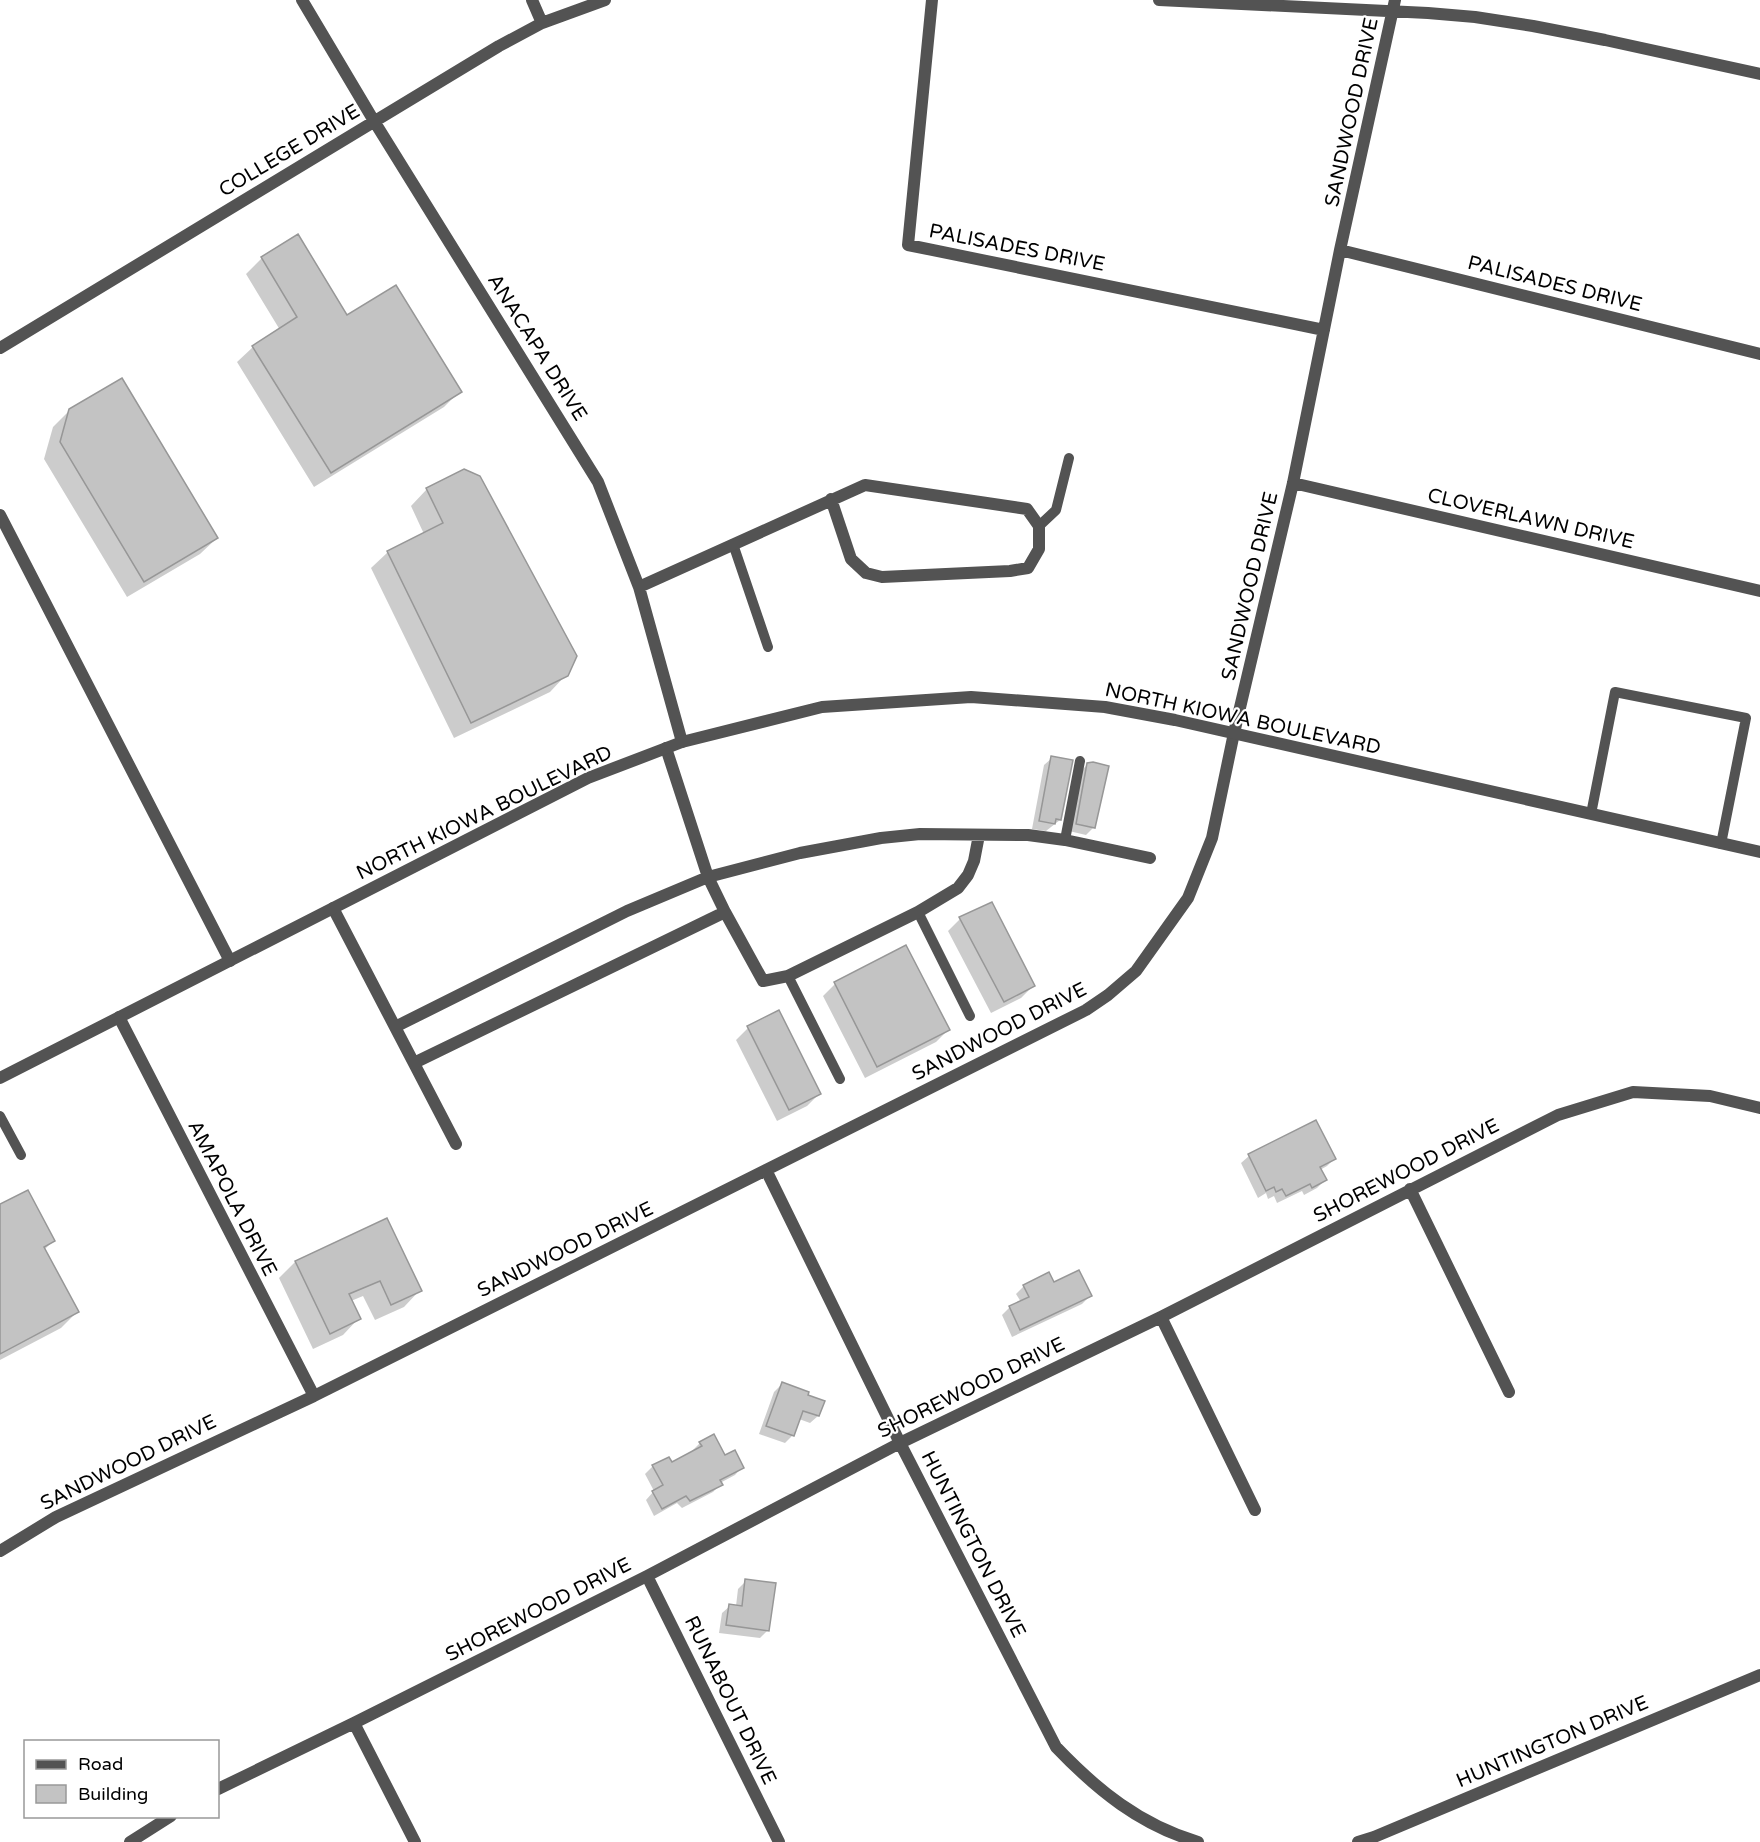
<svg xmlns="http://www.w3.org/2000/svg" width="1760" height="1842" font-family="'Varela Round',sans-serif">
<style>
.shadow{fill:#0003}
.building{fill:#c3c3c3;stroke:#979797;stroke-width:1.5}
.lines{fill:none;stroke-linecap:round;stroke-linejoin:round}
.service{stroke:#535353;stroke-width:10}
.minor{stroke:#535353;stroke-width:12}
.tertiary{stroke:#535353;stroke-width:12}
.labels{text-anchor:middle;stroke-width:4.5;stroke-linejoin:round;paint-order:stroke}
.street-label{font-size:20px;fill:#000;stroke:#fff}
</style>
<rect width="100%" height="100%" fill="#fff"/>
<path class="shadow" d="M262 258 346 317 460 391 444 407 314 487 237 362 253 347 280 330 246 274Z
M70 410 217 538 200 554 127 597 44 459 53 427Z
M427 489 566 675 550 692 454 738 371 568 388 552 424 534 411 506Z
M1052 758 1060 820 1046 831 1032 829 1044 765Z
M1088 764 1094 827 1086 835 1069 831 1080 772Z
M960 919 1033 986 1021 998 991 1013 948 931Z
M835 984 948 1030 936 1042 865 1078 823 996Z
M779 1012 819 1094 807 1106 777 1121 736 1040 748 1028Z
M1316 1122 1335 1158 1327 1166 1320 1170 1325 1180 1317 1188 1304 1195 1302 1191 1277 1203 1274 1196 1268 1199 1266 1193 1258 1198 1241 1163 1249 1156Z
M0 1205 53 1241 44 1250 77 1312 61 1328 0 1360Z
M386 1220 420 1290 404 1307 375 1320 363 1296 351 1301 359 1318 343 1335 313 1349 279 1278 295 1262Z
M1053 1284 1090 1296 1082 1304 1012 1337 1002 1315 1010 1307 1021 1302 1016 1294 1024 1286Z
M782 1384 823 1402 818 1416 810 1423 799 1419 793 1435 785 1443 759 1434 774 1392Z
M700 1443 742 1467 735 1475 720 1483 721 1484 713 1492 682 1508 677 1503 654 1516 646 1500 654 1491 645 1474 653 1466 671 1464 693 1452 692 1451Z
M746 1581 768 1630 760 1638 719 1633 722 1613 730 1606H736L738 1589Z"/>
<path class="building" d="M298 234 347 315 396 285 462 392 331 473 252 346 297 317 261 257Z
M122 378 218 538 144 582 60 442 69 409Z
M464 469 480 476 577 656 568 676 471 723 387 551 443 523 426 488Z
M1051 756 1073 760 1061 820 1056 819 1055 824 1039 821Z
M1093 762 1109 766 1095 828 1076 824 1087 763Z
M992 902 1035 986 1004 1002 959 917Z
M906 945 950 1030 877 1067 834 982Z
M779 1010 821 1094 789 1110 747 1026Z
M1316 1120 1336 1159 1320 1167 1327 1180 1312 1188 1310 1184 1286 1196 1282 1189 1276 1192 1274 1187 1266 1191 1248 1154Z
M28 1190 55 1241 44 1247 79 1312 0 1354V1204Z
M387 1218 422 1291 391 1305 380 1281 349 1294 361 1319 330 1334 295 1261Z
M1079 1270 1092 1296 1020 1330 1009 1306 1029 1297 1023 1285 1049 1272 1054 1282Z
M782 1382 809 1392 808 1395 825 1401 819 1416 803 1411 794 1436 766 1426Z
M714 1434 725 1455 735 1450 744 1468 720 1480 723 1485 690 1501 686 1496 662 1509 652 1491 663 1485 652 1465 669 1457 672 1462 702 1446 699 1442Z
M745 1579 776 1583 769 1631 726 1625 729 1604 742 1606Z"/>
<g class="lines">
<path class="service" d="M1039 526 1056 510 1069 458
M733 544 768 647
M1591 814 1615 692 1746 718 1721 844
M1065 840 1080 761
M918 912 970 1016
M788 976 840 1079
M0 1116 21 1155"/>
<path class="minor" d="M302 0 374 121 598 482 639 587 682 742
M532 0 542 23
M932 0 908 245 1324 330
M1159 0 1428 13 1475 17 1533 26 1605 40 1760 74
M1340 250 1760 354
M0 348 499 46 542 23 605 0
M1293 483 1760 591
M0 515 230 961
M639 587 865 485 1027 509 1039 526V549L1028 568 1010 571 882 577 866 573 851 559 831 499
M333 908 456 1144
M725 912 763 981 788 976 918 912 958 888 968 875 974 861 979 835
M119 1017 314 1396
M395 1027 627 911 708 877 800 853 881 838 920 834 1028 835 1065 840 1150 858
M414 1063 725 912 708 877 666 748
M766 1170 900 1443 1056 1747C1097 1790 1140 1825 1198 1842
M1410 1189 1509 1392
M1161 1317 1255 1510
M0 1551 56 1517 314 1396 1086 1010 1108 995 1136 971 1188 898 1212 838 1234 733 1293 483 1340 250 1395 0
M647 1576 779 1842
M354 1723 415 1842
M218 1789 354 1723 647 1576 900 1443 1161 1317 1558 1115 1633 1092 1710 1096 1760 1108
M130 1842 171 1816
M1358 1842 1374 1837 1760 1675"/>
<path class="tertiary" d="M0 1078 588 778 682 742 822 707 971 697 1105 707 1175 720 1760 852"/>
</g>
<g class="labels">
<g class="street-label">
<text transform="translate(1351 112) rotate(-78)" y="7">SANDWOOD DRIVE</text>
<text transform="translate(289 150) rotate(-31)" y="7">COLLEGE DRIVE</text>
<text transform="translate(1017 247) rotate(11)" y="7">PALISADES DRIVE</text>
<text transform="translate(1555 283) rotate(14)" y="7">PALISADES DRIVE</text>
<text transform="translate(538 347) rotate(58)" y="7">ANACAPA DRIVE</text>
<text transform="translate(1531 518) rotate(13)" y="7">CLOVERLAWN DRIVE</text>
<text transform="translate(1249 586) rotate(-77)" y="7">SANDWOOD DRIVE</text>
<text transform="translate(1243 718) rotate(12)" y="7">NORTH KIOWA BOULEVARD</text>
<text transform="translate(484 812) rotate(-26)" y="7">NORTH KIOWA BOULEVARD</text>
<text transform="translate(999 1031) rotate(-27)" y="7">SANDWOOD DRIVE</text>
<text transform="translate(1406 1170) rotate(-27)" y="7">SHOREWOOD DRIVE</text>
<text transform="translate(233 1198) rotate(63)" y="7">AMAPOLA DRIVE</text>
<text transform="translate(565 1249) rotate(-26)" y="7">SANDWOOD DRIVE</text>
<text transform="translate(971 1387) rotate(-26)" y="7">SHOREWOOD DRIVE</text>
<text transform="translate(128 1462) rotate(-26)" y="7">SANDWOOD DRIVE</text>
<text transform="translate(974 1544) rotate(63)" y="7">HUNTINGTON DRIVE</text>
<text transform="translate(538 1609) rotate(-27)" y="7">SHOREWOOD DRIVE</text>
<text transform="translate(731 1700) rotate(64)" y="7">RUNABOUT DRIVE</text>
<text transform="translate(1552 1741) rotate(-23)" y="7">HUNTINGTON DRIVE</text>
</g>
</g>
<rect x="24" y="1740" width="195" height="78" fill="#ffffff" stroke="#999999" stroke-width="1.5"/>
<rect x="36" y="1760" width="30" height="9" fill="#535353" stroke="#999999" stroke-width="1.5"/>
<text x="78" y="1770" font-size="18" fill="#000000">Road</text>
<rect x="36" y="1785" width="30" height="18" fill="#c3c3c3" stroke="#999999" stroke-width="1.5"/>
<text x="78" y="1800" font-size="18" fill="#000000">Building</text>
</svg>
